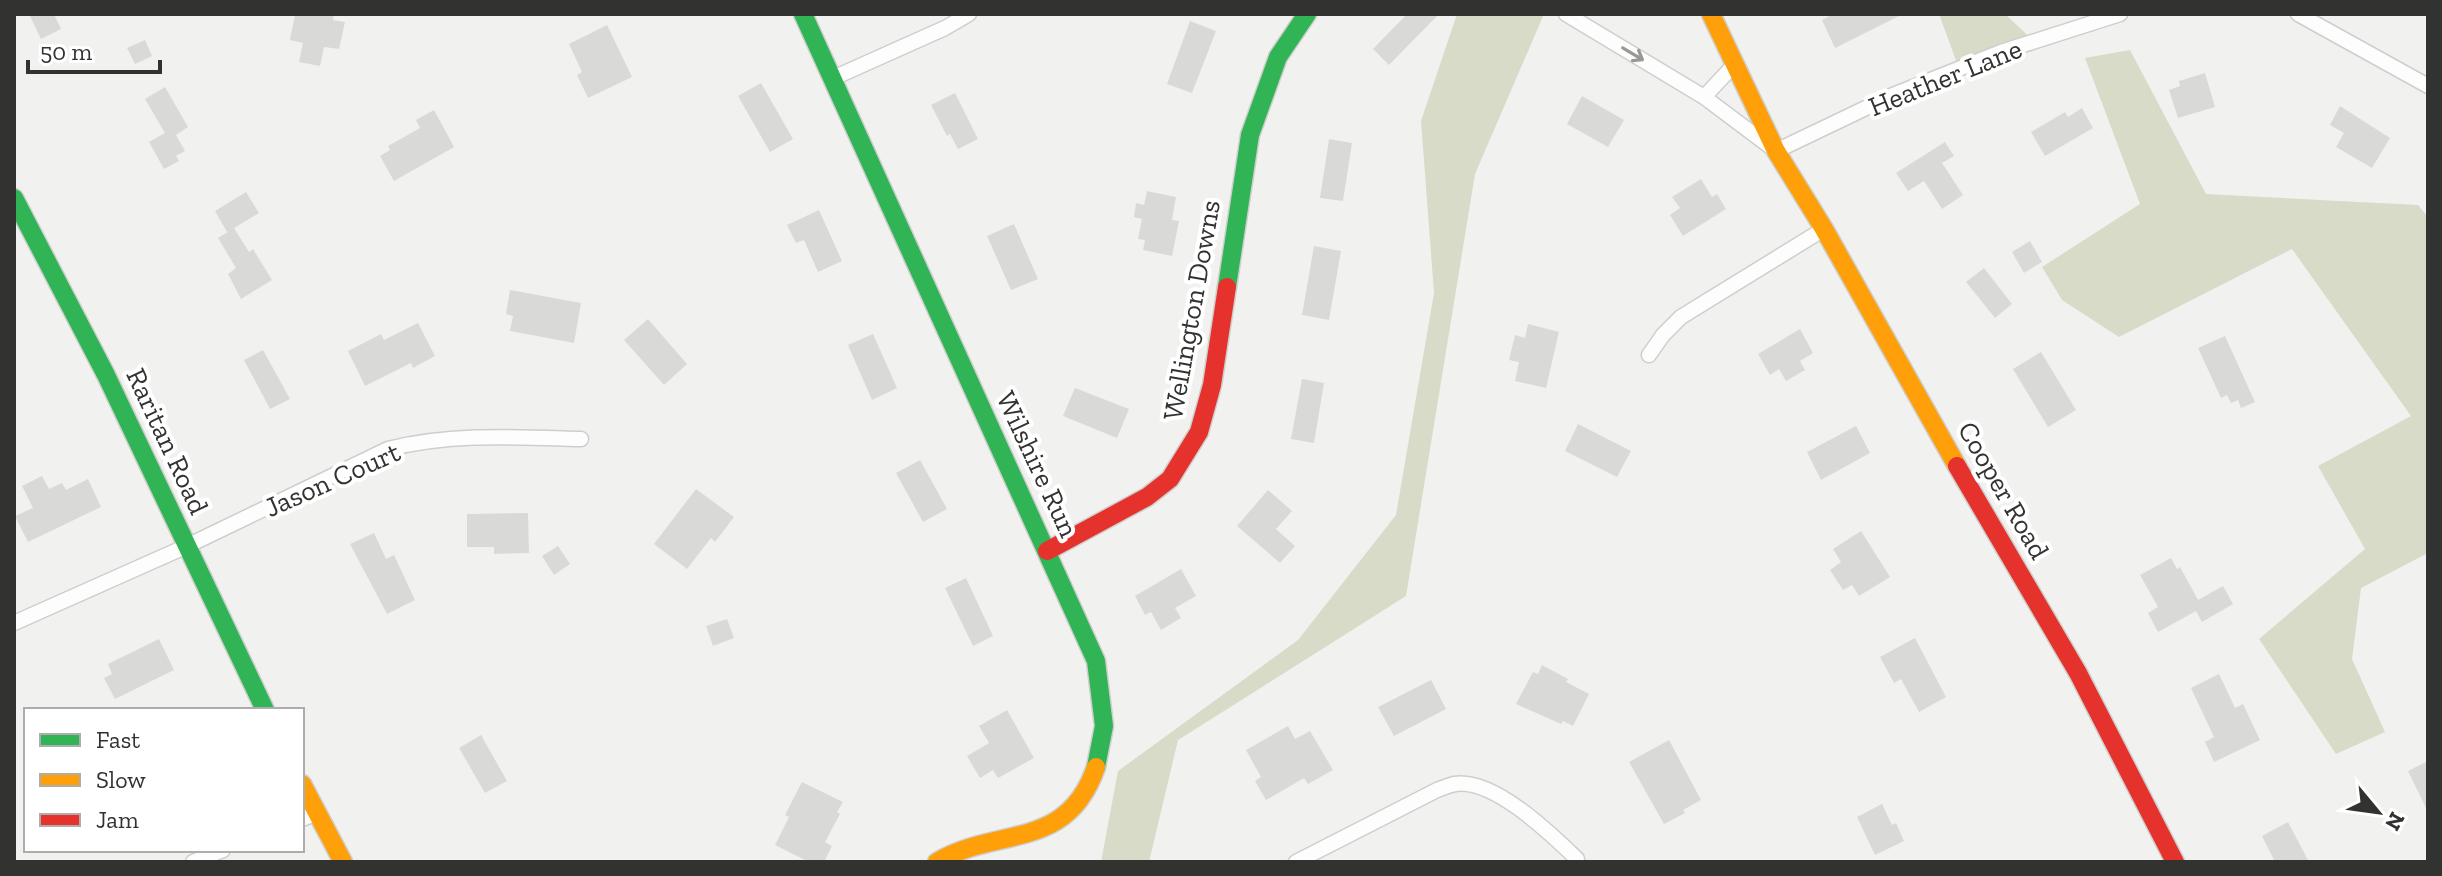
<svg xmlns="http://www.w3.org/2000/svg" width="2442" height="876" font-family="'Zilla Slab',serif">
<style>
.green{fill:#d7dbc7}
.building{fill:#d9dad8}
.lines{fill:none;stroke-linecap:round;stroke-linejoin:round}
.street-casing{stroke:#cecfcd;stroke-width:17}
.fast-casing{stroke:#cecfcd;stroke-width:21}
.slow-casing{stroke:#cecfcd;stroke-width:21}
.jam-casing{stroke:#cecfcd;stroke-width:21}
.street{stroke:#fdfdfd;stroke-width:14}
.fast{stroke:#30b455;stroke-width:18}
.slow{stroke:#ff9f0a;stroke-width:18}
.jam{stroke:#e5322d;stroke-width:18}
.oneway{stroke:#989897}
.labels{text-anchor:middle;stroke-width:8;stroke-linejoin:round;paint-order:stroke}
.street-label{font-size:28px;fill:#323331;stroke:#fff}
</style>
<rect width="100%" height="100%" fill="#f1f2f0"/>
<path class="green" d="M1457 14H1544L1475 174 1406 596 1178 740 1149 862H1101L1118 771 1298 640 1396 515 1434 293 1421 121Z
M1939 14H2005L2037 44 1958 66Z
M2130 50 2206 194 2418 205 2428 217V553L2361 588 2352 659 2385 732 2336 754 2259 639 2365 549 2318 466 2411 416 2292 249 2119 337 2062 300 2042 267 2140 204 2085 58Z"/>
<path class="building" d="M29 14H54L61 29 41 39Z
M295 14H334L333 20 345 22 339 49 324 47 320 66 299 62 303 43 290 40Z
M1407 14H1439L1389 65 1373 49Z
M1833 14H1903L1835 48 1822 20Z
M1190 21 1216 31 1192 93 1167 84Z
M607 25 632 77 588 98 577 75 582 72 569 44Z
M145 40 152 56 135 64 127 48Z
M2205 73 2215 107 2178 118 2169 90 2180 86 2179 81Z
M761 83 793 139 770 152 738 96Z
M165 87 188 127 176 135 185 151 176 156 179 161 164 169 149 142 165 133 145 99Z
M955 93 978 139 958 149 950 134 947 136 931 105Z
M1582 96 1624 120 1608 147 1567 124Z
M2340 106 2390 138 2372 168 2336 147 2344 133 2330 125Z
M2082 108 2093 128 2045 156 2031 132 2065 112 2068 117Z
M434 110 454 147 394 181 380 156 390 150 388 146 420 128 416 120Z
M1329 139 1352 143 1343 201 1320 198Z
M1945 142 1954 156 1942 163 1963 195 1942 209 1924 181 1908 191 1896 173Z
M1701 179 1712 197 1717 194 1726 209 1683 236 1670 215 1680 208 1672 197Z
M1147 191 1176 197 1172 220 1179 221 1172 256 1143 250 1145 240 1138 239 1142 219 1134 217 1136 203 1144 205Z
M246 192 259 213 234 228 249 252 253 249 272 280 241 299 228 274 236 268 218 238 231 230 227 232 215 211Z
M819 210 842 261 818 272 804 240 796 243 787 225Z
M1014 224 1038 279 1011 290 987 236Z
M2030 241 2042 262 2024 273 2012 252Z
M1314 246 1341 251 1329 320 1302 315Z
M1984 268 2012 304 1995 318 1966 282Z
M510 290 581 303 574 343 510 331 513 316 506 314Z
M648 319 687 364 664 385 624 340Z
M418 323 435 356 413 368 411 363 365 386 348 351 381 334 384 340Z
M1528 324 1559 332 1546 388 1515 381 1519 362 1509 360 1515 335 1525 338Z
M1800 329 1813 353 1800 361 1805 370 1786 381 1779 369 1770 375 1758 354Z
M873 334 897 388 872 400 848 345Z
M2225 336 2255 402 2241 408 2238 400 2231 403 2227 395 2221 398 2198 348Z
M263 350 290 399 270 409 244 360Z
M2041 352 2076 410 2048 427 2013 369Z
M1302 379 1324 383 1314 443 1291 439Z
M1075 388 1129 409 1117 438 1063 416Z
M1578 424 1631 451 1617 477 1565 451Z
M1856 426 1870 453 1821 480 1807 452Z
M920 460 947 509 923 522 896 473Z
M42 476 49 489 62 483 66 490 88 479 101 507 28 542 15 516 33 508 22 486Z
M696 489 734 517 715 542 711 538 687 569 654 544Z
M1268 490 1292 511 1276 529 1295 546 1280 563 1237 526Z
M528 513 529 553 494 554V547H467V514Z
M1861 531 1890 577 1859 596 1852 585 1843 590 1830 570 1841 562 1833 549Z
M374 533 386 559 394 555 415 600 387 614 350 544Z
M558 546 570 564 554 575 542 556Z
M2171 558 2177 569 2180 567 2198 600 2223 586 2233 604 2202 622 2196 611 2158 632 2148 613 2158 607 2140 575Z
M1181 569 1196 596 1175 608 1181 618 1161 630 1151 612 1145 615 1135 596Z
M966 578 993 636 973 646 945 588Z
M727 619 734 638 713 646 706 626Z
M1915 638 1946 697 1919 712 1901 679 1894 683 1880 657Z
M159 639 174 670 115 699 104 678 112 674 108 664Z
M1542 665 1568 679 1566 682 1589 694 1573 726 1563 721 1561 724 1516 704 1533 672 1538 674Z
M2219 674 2235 708 2243 704 2260 740 2214 762 2205 742 2214 737 2191 688Z
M1431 680 1446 709 1394 736 1378 707Z
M1007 710 1034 758 998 778 993 770 980 778 967 756 989 743 979 726Z
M1288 726 1295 739 1310 731 1333 770 1308 784 1304 778 1266 800 1255 781 1261 777 1246 750Z
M481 735 507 781 485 793 459 748Z
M1669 740 1701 800 1683 810 1685 813 1664 824 1629 762Z
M2428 761V812L2408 771Z
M802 782 843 802 837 812 840 814 825 842 832 846 824 862H809L775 845 789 817 785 815Z
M1882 804 1892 825 1896 823 1904 841 1875 855 1857 817Z
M2288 822 2309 862H2275L2262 836Z"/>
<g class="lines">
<g class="street-casing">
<path id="street" d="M1566 14 1704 97 1776 151 1893 95 2001 52 2120 14
M2298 14 2428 86
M831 79 945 28 969 14
M1704 97 1735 64
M1649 355 1663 335 1681 317 1824 229
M14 623 187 546 388 449C451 433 515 437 581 439
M302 819 317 813
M193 862 223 850
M1296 862 1437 790C1443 788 1449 785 1455 784 1494 778 1552 835 1577 859"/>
</g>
<g class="fast-casing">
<path id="fast" d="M803 14 1096 661 1104 726 1096 767
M14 198 106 375 265 710
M1227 287 1250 135 1278 57 1307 14"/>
</g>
<g class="slow-casing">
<path id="slow" d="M1711 14 1776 151 1824 229 1957 466
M302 784 343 862
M937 862C997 826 1067 852 1096 767"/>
</g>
<g class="jam-casing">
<path id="jam" d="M1957 466 2078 673 2175 862
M1047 551 1147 497 1170 479 1199 432 1212 385 1227 287"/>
</g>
<use href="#street" class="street"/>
<use href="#fast" class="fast"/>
<use href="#slow" class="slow"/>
<use href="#jam" class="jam"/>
</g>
<defs><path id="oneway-shaft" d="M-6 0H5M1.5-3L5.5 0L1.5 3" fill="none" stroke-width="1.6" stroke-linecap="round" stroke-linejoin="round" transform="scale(2)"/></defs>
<use class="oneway" href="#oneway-shaft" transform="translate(1633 54) rotate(31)"/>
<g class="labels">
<g class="street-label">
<text transform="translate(1945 77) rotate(-22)" y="10">Heather Lane</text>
<text transform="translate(1191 310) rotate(-80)" y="10">Wellington Downs</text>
<text transform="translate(168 441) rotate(65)" y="10">Raritan Road</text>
<text transform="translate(1038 464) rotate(65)" y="10">Wilshire Run</text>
<text transform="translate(332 479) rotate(-24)" y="10">Jason Court</text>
<text transform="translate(2004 490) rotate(60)" y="10">Cooper Road</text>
</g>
</g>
<rect width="2442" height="876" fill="none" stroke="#323331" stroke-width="32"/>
<rect x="24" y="708" width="280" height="144" fill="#ffffff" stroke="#adadad" stroke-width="2"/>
<rect x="40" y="734" width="40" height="12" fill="#30b455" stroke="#adadad" stroke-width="2"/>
<text x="96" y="748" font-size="24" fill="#323331">Fast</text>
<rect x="40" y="774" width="40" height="12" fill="#ff9f0a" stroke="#adadad" stroke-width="2"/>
<text x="96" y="788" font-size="24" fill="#323331">Slow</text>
<rect x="40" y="814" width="40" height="12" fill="#e5322d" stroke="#adadad" stroke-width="2"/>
<text x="96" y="828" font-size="24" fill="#323331">Jam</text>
<g transform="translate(2378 812) rotate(119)" stroke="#ffffff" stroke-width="6" paint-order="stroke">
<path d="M0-6L14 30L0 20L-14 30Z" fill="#323331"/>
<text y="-12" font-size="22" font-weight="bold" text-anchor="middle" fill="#323331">N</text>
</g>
<path d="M28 60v12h132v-12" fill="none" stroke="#323331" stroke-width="4"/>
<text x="40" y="60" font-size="24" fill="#323331" stroke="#ffffff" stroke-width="6" paint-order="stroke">50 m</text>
</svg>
